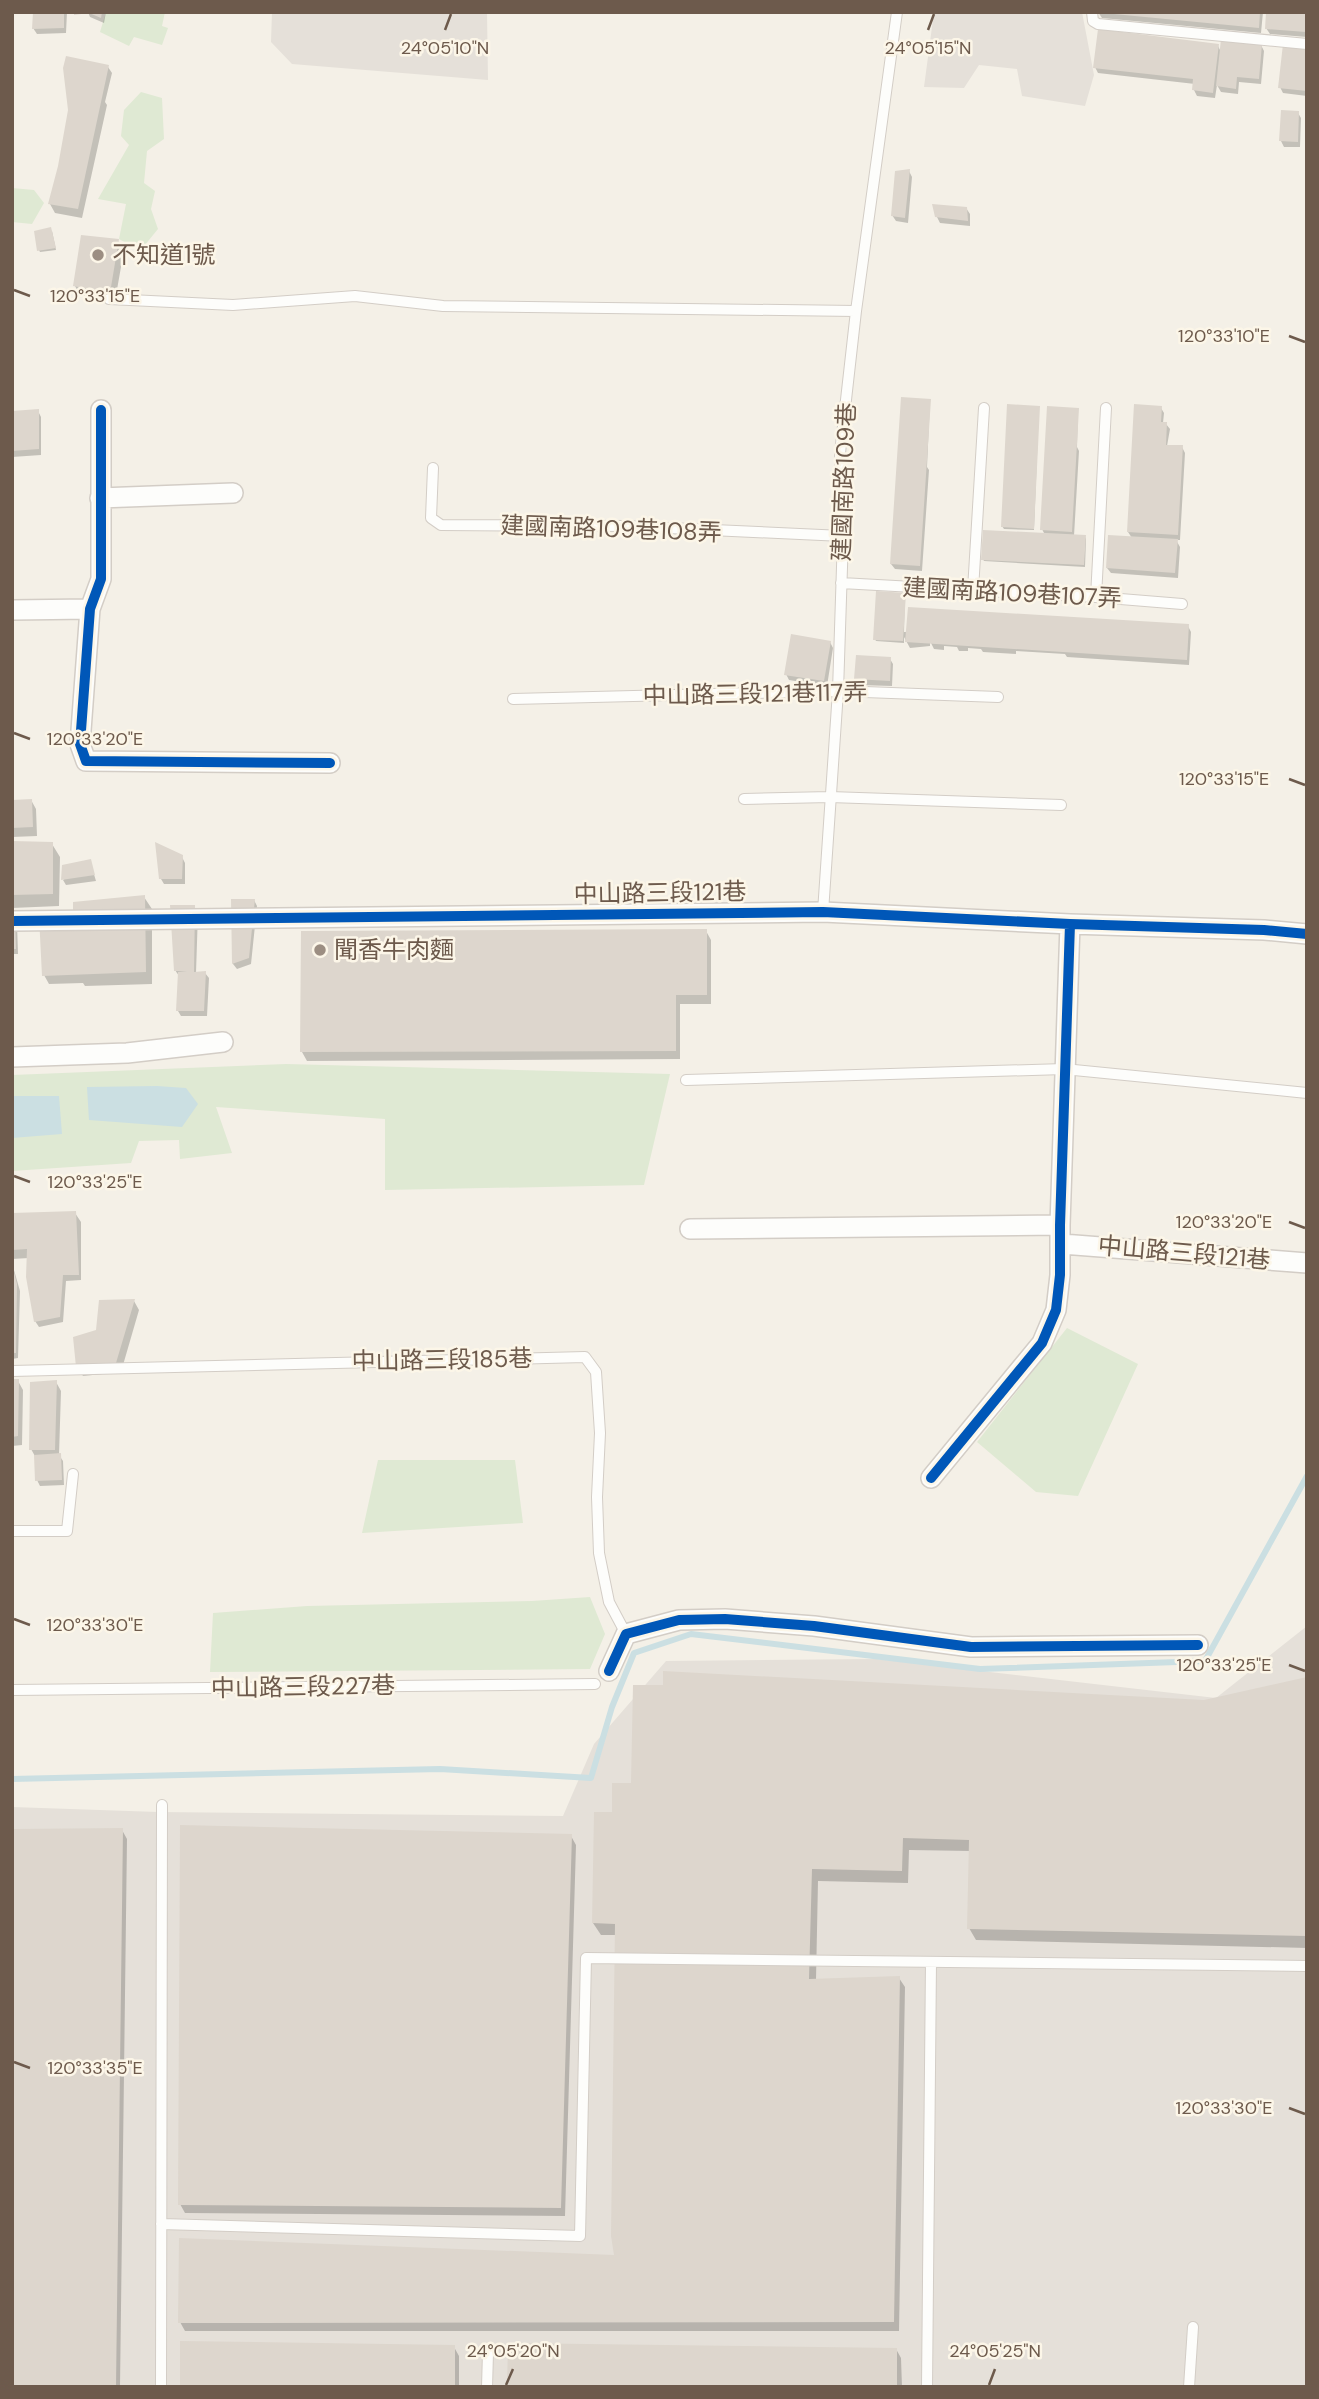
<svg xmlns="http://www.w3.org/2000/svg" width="1319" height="2399" font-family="'DM Sans','Noto Sans TC',sans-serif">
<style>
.industrial{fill:#e5e0d9}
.green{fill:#dfe9d3}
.water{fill:#cbdfe2}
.shadow{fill:#0003}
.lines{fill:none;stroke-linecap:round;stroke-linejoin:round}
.stream{stroke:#cbdfe2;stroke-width:6}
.building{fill:#ddd6cd}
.service-casing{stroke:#d3cdc6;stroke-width:12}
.minor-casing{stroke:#d3cdc6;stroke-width:22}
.service{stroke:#fdfdfb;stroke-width:10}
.minor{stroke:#fdfdfb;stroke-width:19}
.cycleway-casing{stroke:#fcf6e8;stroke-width:15}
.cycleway{stroke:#0057b8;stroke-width:10}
.ticks{fill:none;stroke:#6d5a4c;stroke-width:2.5}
.poi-dot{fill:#9c8e82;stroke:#fcf6e8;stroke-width:2.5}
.labels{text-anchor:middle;stroke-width:5;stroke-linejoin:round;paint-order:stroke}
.poi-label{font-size:24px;fill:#6d5a4c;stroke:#fcf6e8;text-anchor:start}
.street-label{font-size:24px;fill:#6d5a4c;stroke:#fcf6e8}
.ticks-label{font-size:18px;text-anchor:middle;fill:#6d5a4c;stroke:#fcf6e8;stroke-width:5;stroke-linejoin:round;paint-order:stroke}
</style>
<rect width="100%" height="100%" fill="#f4f0e7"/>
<path class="industrial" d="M272 12H487L488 80 292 64 271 42Z
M934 12H1082L1094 75 1085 106 1022 96 1017 69 979 65 964 88 924 87Z
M1307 1626V2387H12V1807L158 1812 563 1816 594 1744 666 1661 877 1659 1216 1698Z"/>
<path class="green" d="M106 12H165L162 26 168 28 162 45 134 37 129 46 100 32Z
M141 92 162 98 164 139 147 151 144 183 155 191 151 209 158 229 140 251 119 239 126 204 98 199 129 145 121 136 124 110Z
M12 188 34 190 44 203 32 224 12 222Z
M286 1064 670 1074 644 1185 385 1190V1119L216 1107 232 1153 180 1159 179 1140 139 1141 131 1163 12 1171V1075Z
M1067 1328 1138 1364 1078 1496 1036 1492 977 1442Z
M378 1460H515L523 1523 362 1533Z
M590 1597 605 1634 590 1669 210 1672 213 1613 307 1606 532 1601Z"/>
<path class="water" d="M157 1086 186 1088 198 1104 182 1127 89 1120 87 1087Z
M12 1096H59L62 1134 12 1138Z"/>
<path class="shadow" d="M34 12H67L66 33 37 34 33 28Z
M88 12H106L104 23 90 17Z
M1098 12H1263L1261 33 1102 18Z
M1307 12V37L1270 34 1266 28Z
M12 22 14 24V50H12Z
M1261 45 1264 51 1261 84 1239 82 1238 94 1221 92 1217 85 1215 98 1197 96 1194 90 1195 84 1098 73 1095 67 1218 46 1221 52Z
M1307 48V96L1283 93 1280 87Z
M108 67 112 73 105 102 107 105 82 218 55 213 50 204Z
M1298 113 1301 118 1300 147H1284L1281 141Z
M909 171 912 177 908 223 896 221 892 215Z
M966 208 970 214V226L940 223 937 217Z
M52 231 56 250 40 252 39 250Z
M118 241 124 250 115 301 80 295 75 286Z
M930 401 927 467 929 470 922 571 895 569 891 564Z
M1039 408 1034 530 1004 529 1002 526Z
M1161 408 1164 413 1163 423 1166 424 1170 429 1167 446 1182 447 1185 453 1180 540H1176L1180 547 1178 578 1111 573 1107 568 1132 538 1128 532Z
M1078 409 1077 447 1079 451 1074 536 1085 537 1086 539 1085 567 984 561 983 559 1045 535 1042 529Z
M38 411 41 417V455L12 457V413Z
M905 594 904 632 1188 626 1191 632 1189 665 1067 657 1065 654 1016 651V654L983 652 981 649 968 648V651H959L957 647 944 646V650L934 649 930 641V646L910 648 904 637V643L876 641 875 639Z
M830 642 833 648 827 686 789 680 786 674Z
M890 659 893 664 892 686 859 685 856 679Z
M31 800 36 809 37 836 12 837V802Z
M12 843 52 844 60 857 59 906 12 908Z
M182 857 185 863V884H164L161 879Z
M90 861 96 881 66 885 63 880Z
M144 897 152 909V984L85 986 83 983 49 984 44 975 75 917Z
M254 900 257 906 251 964 237 969 233 964V901Z
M194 907 198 912 196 973H205L209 978 207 1016H181L178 1011 179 976 175 970Z
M12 917 17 923 18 954H12Z
M706 931 711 940V1004H680V1059L307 1061 302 1052Z
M75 1213 81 1222V1280L66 1281 63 1322 39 1327 35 1321 29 1258 12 1259V1215Z
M12 1263 20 1291 18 1358 12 1359Z
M134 1301 139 1310 121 1372 83 1376 77 1367 98 1331Z
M12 1381H18L23 1390 22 1445 12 1446Z
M56 1382 61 1391 59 1455 63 1461 64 1485 40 1486 37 1480 36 1458 31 1449Z
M1307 1679V1948L976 1940 969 1928 971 1851 909 1850 908 1883 818 1881 816 1980 899 1978 905 1987 899 2331H185L180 2322 616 2256V1935H601L593 1923 614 1814 632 1785 1204 1702Z
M122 1830 127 1839 120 2387H12Z
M571 1836 576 1845 565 2216 185 2213 180 2204Z
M454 2347 459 2356V2387H182Z
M896 2349 901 2358 902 2387H509Z"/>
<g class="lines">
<path class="stream" d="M12 1779 440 1769 591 1778 612 1707 634 1653 691 1634 980 1669 1205 1661 1307 1476"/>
</g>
<path class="building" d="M33 12H64V28L32 29Z
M74 12H102L101 18 89 13 74 15Z
M1114 12H1260L1259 28 1114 14Z
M1266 12H1307L1306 32 1265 29Z
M1098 29 1219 44 1213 93 1192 90 1193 79 1093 68Z
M1221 39 1262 44 1259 79 1237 77 1236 89 1216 86Z
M1283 44 1307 46V91L1278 88Z
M66 56 109 65 78 209 48 204 58 166 68 110 63 68Z
M1281 110 1299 111 1298 142 1279 141Z
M910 169 905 218 891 216 895 171Z
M932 204 967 207 968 221 935 217Z
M51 227 56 248 37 251 34 231Z
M81 235 119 239 110 293 73 286Z
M901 397 931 399 920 566 890 564Z
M1007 404 1040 406 1034 529 1001 527Z
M1134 404 1162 406 1161 422H1167L1166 445H1183L1178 535 1127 532Z
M1047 406 1079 408 1072 532 1040 530Z
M39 409V449L12 451V411Z
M983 530 1086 535 1084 565 981 560Z
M1108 535 1178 539 1175 573 1106 568Z
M876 591 906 593 903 641 873 640Z
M908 607 1189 624 1187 660 905 642Z
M791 634 831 641 824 681 784 675Z
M856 655 891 657 890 681 854 679Z
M32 799 33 827 12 828V800Z
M12 841 53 842V894L12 895Z
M155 842 183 855 182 879H159Z
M91 859 95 875 61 880 62 865Z
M145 895 146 972 42 976 39 916 73 915V902Z
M231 899H255L249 958 232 964Z
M170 905H195L194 972 206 971 204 1011H176L178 972 187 971H174Z
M12 914H15L16 949H12Z
M707 929V995H676V1051L300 1052 301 931Z
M76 1211 79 1275H63L60 1317 34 1322 26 1277 27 1249 12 1250V1213Z
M12 1264 17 1284 16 1353H12Z
M135 1299 116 1363 76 1367 73 1337 96 1330 99 1300Z
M12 1379H19L18 1436 12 1437Z
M57 1380 55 1450H29L30 1382Z
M61 1453 62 1480 35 1481 34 1455Z
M663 1671 1204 1700 1307 1677V1936L967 1929 969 1840 903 1838 902 1871 812 1869 809 1979 900 1976 894 2322 178 2323 179 2238 614 2255 611 2236 615 1924 592 1923 594 1812H612V1783H631L633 1685H663Z
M180 1825 572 1834 561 2208 178 2205Z
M123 1828 116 2387H12V1829Z
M180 2341 455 2345V2387H180Z
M508 2343 897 2348V2387H507Z"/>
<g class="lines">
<g class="service-casing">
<path id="service" d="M1092 12 1093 21 1098 24 1307 44
M109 299 233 305 355 296 443 306 856 311
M433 468 431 518 441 525 625 526 843 536
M841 583 1096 597 1182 604
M973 590 984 408
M1096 597 1106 408
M513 699 838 691 998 697
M744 799 830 797 1061 805
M823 912 838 691 843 536 840 453 856 311 897 12
M686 1080 1064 1069 1307 1093
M12 1371 585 1357 596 1372 600 1433 597 1497 599 1553 609 1602 626 1634
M12 1531H67L73 1474
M12 1690 595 1684
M161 2224 580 2236 586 1958 1307 1966
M161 2387 162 1805
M487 2387 488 2353
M927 2387 931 1962
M1189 2387 1193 2327"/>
</g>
<g class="minor-casing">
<path id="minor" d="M101 410V579L90 609 80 744 86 761 330 763
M100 498 233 493
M12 610 90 609
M12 921 823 912 1070 924 1264 930 1307 934
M12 1057 127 1053 223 1042
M690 1229 1060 1225
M1062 1244 1307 1263
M931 1478 1042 1343 1056 1310 1060 1275V1225L1070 924
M609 1671 626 1634 679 1620 725 1619 814 1626 971 1647 1198 1645"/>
</g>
<use href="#service" class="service"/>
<use href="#minor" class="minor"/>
<g class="cycleway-casing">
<path id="cycleway" d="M101 410V579L90 609 80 744 86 761 330 763
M12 921 823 912 1070 924 1264 930 1307 934
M931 1478 1042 1343 1056 1310 1060 1275V1225L1070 924
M609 1671 626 1634 679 1620 725 1619 814 1626 971 1647 1198 1645"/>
</g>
<use href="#cycleway" class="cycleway"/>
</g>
<path class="ticks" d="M445 30 451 14M928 30 934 14M14 290 30 296M1289 336 1305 342M14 733 30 739M1289 779 1305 785M14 1176 30 1182M1289 1222 1305 1228M14 1619 30 1625M1289 1665 1305 1671M14 2062 30 2068M1289 2108 1305 2114M506 2385 513 2369M989 2385 995 2369"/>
<g class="poi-dot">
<circle cx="98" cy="255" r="7"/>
<circle cx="320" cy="950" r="7"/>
</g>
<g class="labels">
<g class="poi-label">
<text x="112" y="263">不知道1號</text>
<text x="334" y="958">聞香牛肉麵</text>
</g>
<g class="street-label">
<text transform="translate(844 482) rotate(-88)" y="8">建國南路109巷</text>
<text transform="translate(611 529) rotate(2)" y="8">建國南路109巷108弄</text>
<text transform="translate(1012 593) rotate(3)" y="8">建國南路109巷107弄</text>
<text transform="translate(755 694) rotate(-1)" y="8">中山路三段121巷117弄</text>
<text transform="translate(660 893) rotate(-1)" y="8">中山路三段121巷</text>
<text transform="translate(1184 1253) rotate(5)" y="8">中山路三段121巷</text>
<text transform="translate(442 1360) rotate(-1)" y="8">中山路三段185巷</text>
<text transform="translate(303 1687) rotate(-1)" y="8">中山路三段227巷</text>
</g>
</g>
<g class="ticks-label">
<text x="445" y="54">24°05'10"N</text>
<text x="928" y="54">24°05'15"N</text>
<text x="95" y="302">120°33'15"E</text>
<text x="1224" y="342">120°33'10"E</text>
<text x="95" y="745">120°33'20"E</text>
<text x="1224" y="785">120°33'15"E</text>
<text x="95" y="1188">120°33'25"E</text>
<text x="1224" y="1228">120°33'20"E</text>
<text x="95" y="1631">120°33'30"E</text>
<text x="1224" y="1671">120°33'25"E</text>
<text x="95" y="2074">120°33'35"E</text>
<text x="1224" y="2114">120°33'30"E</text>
<text x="513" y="2357">24°05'20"N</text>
<text x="995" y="2357">24°05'25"N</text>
</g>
<rect width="1319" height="2399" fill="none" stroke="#6d5a4c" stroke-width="28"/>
</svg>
